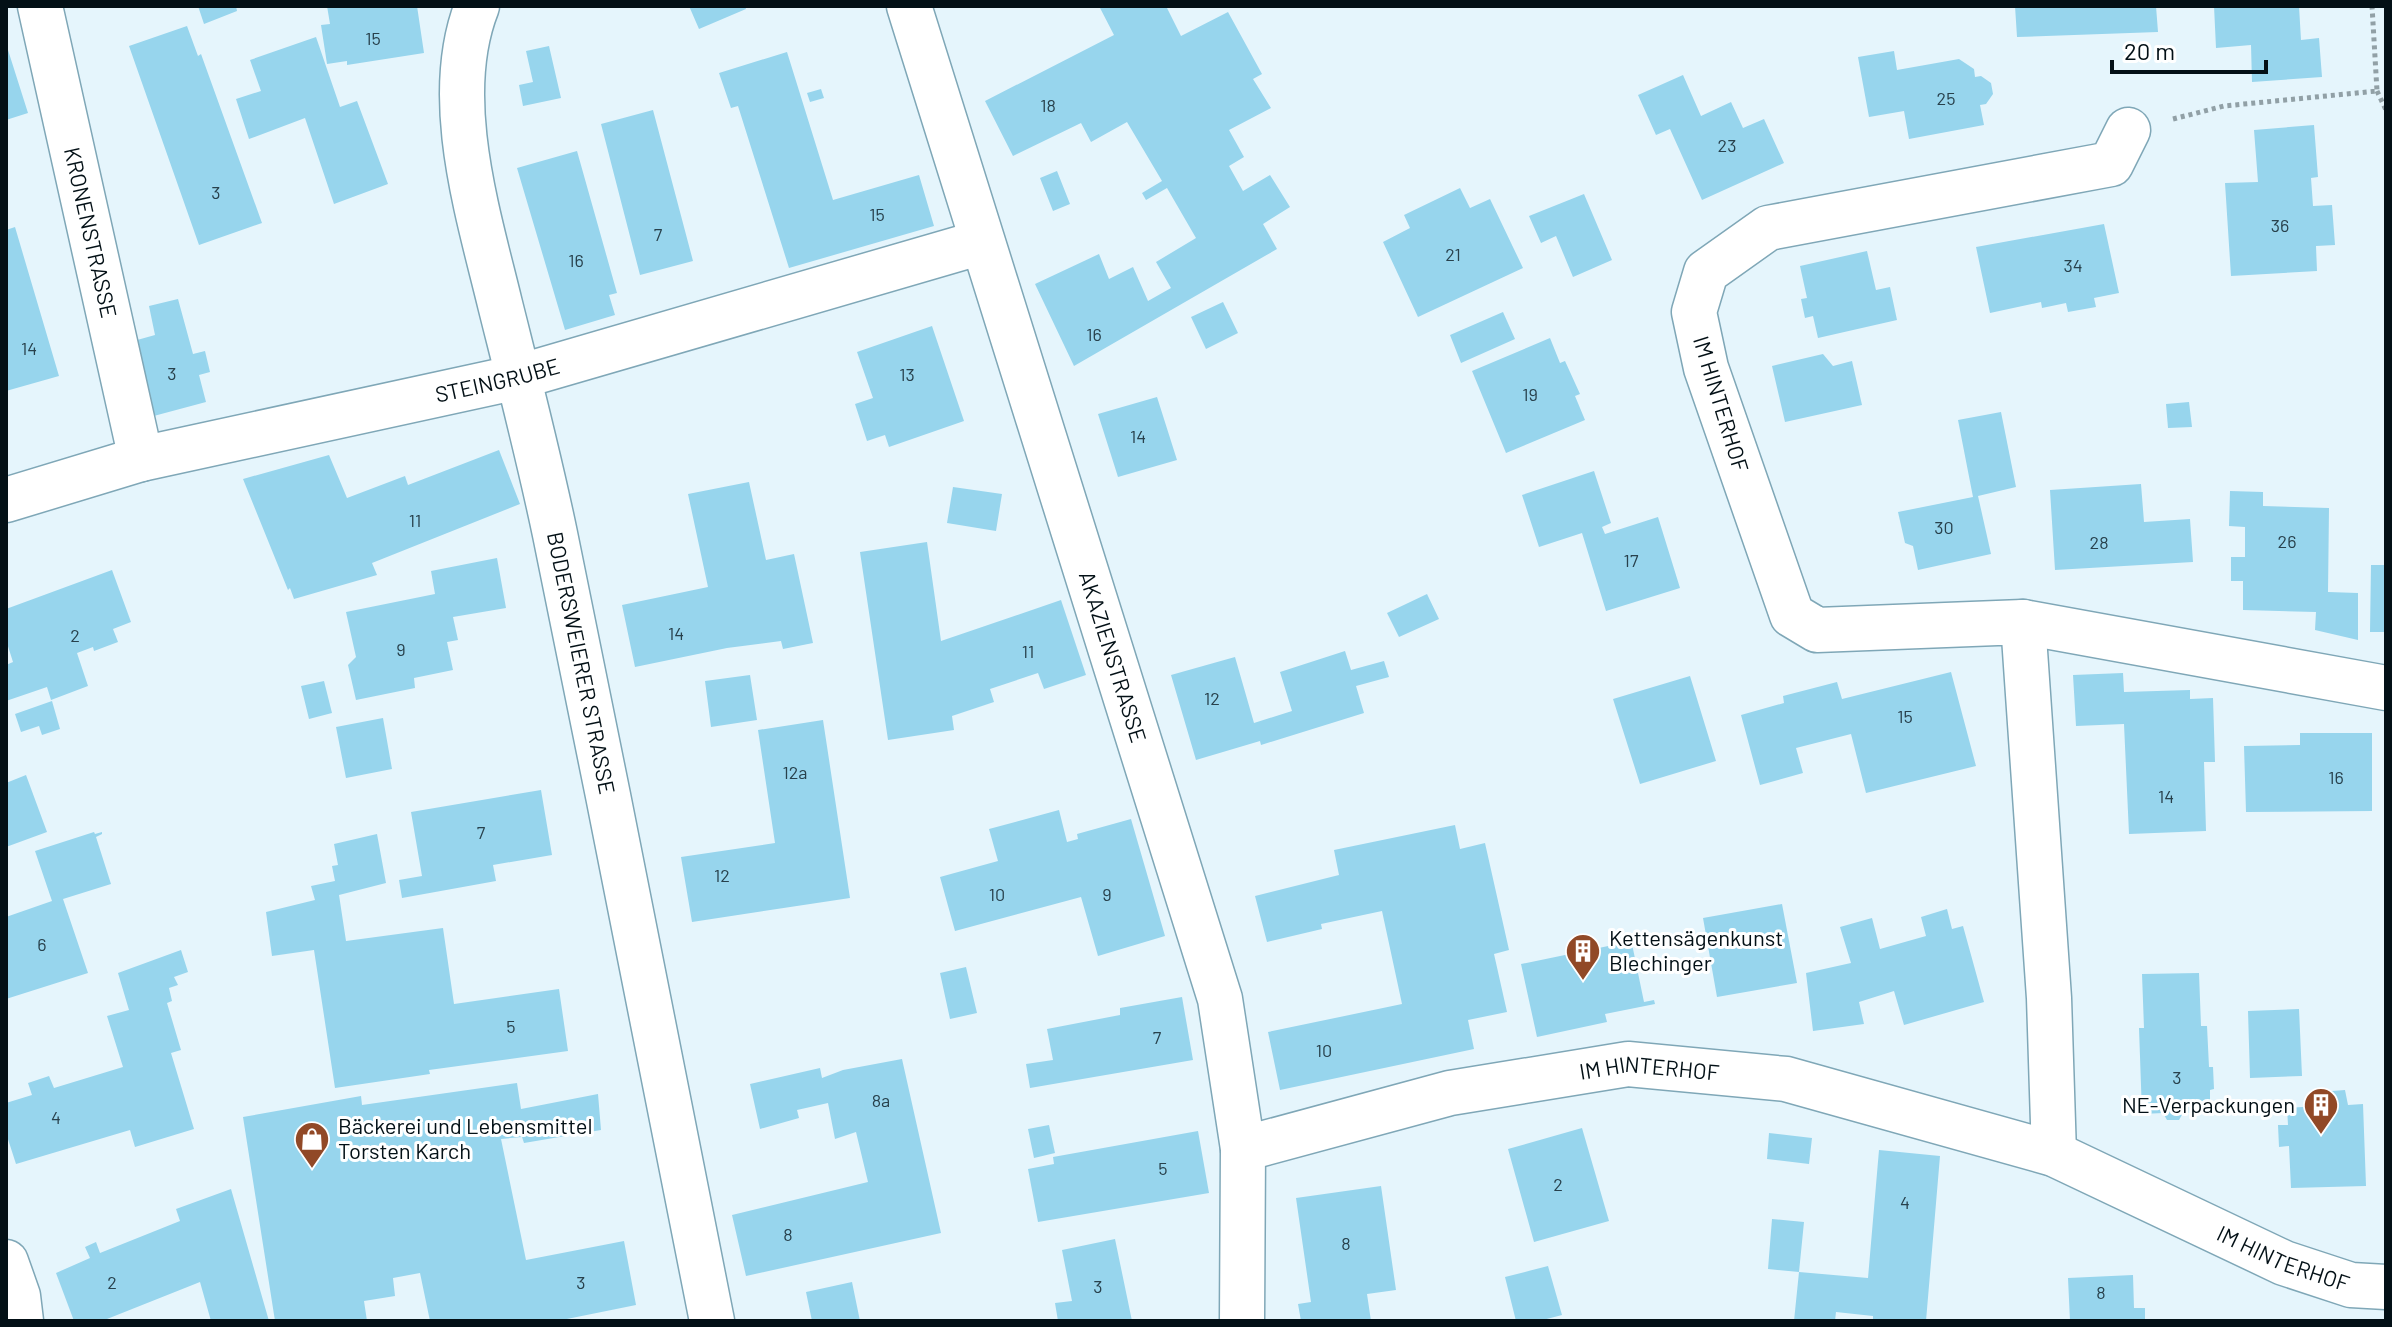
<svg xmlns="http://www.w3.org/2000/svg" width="2392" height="1327" font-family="Barlow,sans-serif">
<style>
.building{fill:#97d5ed}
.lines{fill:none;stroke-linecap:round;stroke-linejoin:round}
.minor-casing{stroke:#7fa7b7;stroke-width:47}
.tertiary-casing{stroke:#7fa7b7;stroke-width:47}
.path{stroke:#91a0a6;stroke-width:5;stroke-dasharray:4 4;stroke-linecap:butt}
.minor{stroke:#fff;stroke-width:44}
.tertiary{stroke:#fff;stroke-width:44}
.labels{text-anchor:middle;stroke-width:6;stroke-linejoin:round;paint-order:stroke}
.number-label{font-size:18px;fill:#28414c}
.street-label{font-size:22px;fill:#031016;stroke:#fff}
.poi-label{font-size:22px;fill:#031016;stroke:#fff;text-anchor:start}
</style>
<rect width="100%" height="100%" fill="#e5f5fc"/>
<path class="building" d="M198 6H236L237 11 204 24Z
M327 6H417L424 53 347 65V61L327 64 321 25 330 24Z
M689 6H745L746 9 699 29Z
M1099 6H1166L1181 36 1228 12 1262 74 1253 79 1271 108 1229 130 1244 157 1229 166 1243 191 1270 175 1290 207 1263 224 1277 249 1074 366 1035 284 1099 254 1109 279 1133 267 1148 301 1171 288 1156 262 1196 238 1167 188 1146 200 1142 193 1162 181 1127 122 1091 142 1081 123 1013 156 985 101 1114 35Z
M2015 6H2156L2158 32 2017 37Z
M2214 6H2299L2301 40 2319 38 2322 77 2252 82 2251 45 2216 48Z
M187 26 198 56 201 54 262 223 199 245 129 46Z
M316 37 340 107 357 101 388 184 334 204 305 118 249 139 236 99 261 91 250 60Z
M549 46 561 98 523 106 519 85 533 82 526 51Z
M8 50 28 113 6 120V51Z
M1894 51 1897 70 1959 59 1974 69 1975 77 1981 76 1991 83 1993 94 1986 104 1980 105 1984 125 1909 139 1904 111 1869 117 1858 57Z
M787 52 833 200 919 175 934 226 789 268 738 106 731 108 719 73Z
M1683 75 1701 116 1731 102 1743 128 1764 119 1784 163 1702 200 1670 129 1656 135 1638 95Z
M821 89 824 98 810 102 807 93Z
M653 110 693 261 640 275 601 124Z
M2314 125 2318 177 2311 178 2313 206 2332 205 2335 245 2316 246 2317 271 2231 276 2225 183 2258 182 2254 130Z
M577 151 617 293 609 295 615 315 565 330 517 168Z
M1057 171 1070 204 1053 211 1040 178Z
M1460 188 1470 208 1490 199 1523 268 1418 317 1383 242 1410 228 1404 215Z
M1584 194 1612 260 1573 277 1556 236 1541 243 1529 216Z
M2104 224 2119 293 2094 298 2096 307 2068 312 2066 303 2042 308 2041 302 1990 313 1976 247Z
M15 227 59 376 6 391V230Z
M1867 251 1876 290 1890 287 1897 320 1818 338 1813 316 1805 318 1801 299 1807 298 1800 266Z
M178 299 193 354 205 351 210 372 199 375 206 402 150 417 130 342 155 335 149 306Z
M1223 302 1238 333 1206 349 1191 317Z
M1503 312 1515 339 1461 363 1450 335Z
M932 326 964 421 889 447 885 435 867 441 855 404 873 398 857 352Z
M1550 338 1560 363 1565 361 1580 394 1575 396 1585 420 1506 453 1472 371Z
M1823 354 1833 366 1852 361 1862 405 1785 422 1772 366Z
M1157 397 1177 460 1118 477 1098 414Z
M2189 402 2192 427 2168 428 2166 404Z
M2001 412 2016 487 1978 496 1991 554 1918 570 1913 546 1905 543 1898 512 1973 497 1958 420Z
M499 450 520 504 372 563 377 575 294 599 290 588 288 590 243 479 329 455 347 498 405 476 408 485Z
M1594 471 1611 523 1602 527 1605 534 1658 517 1680 588 1606 611 1582 533 1539 547 1522 495Z
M749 482 766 560 794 554 813 643 783 649 781 641 727 648 635 667 622 605 708 587 688 494Z
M2141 484 2144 522 2190 519 2193 562 2055 570 2050 490Z
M953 487 1002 494 996 531 947 523Z
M2230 491 2263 492V506L2329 508 2328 592 2358 593V640L2315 630 2316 612 2243 610V581H2231V557H2245V527L2229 526Z
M927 542 941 641 1061 600 1086 675 1044 689 1038 673 990 689 994 702 952 716 954 730 888 740 860 552Z
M497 558 506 608 453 617 458 640 447 642 453 670 414 678 415 688 356 700 348 665 356 657 346 612 435 594 431 571Z
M2371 565H2386V632H2370Z
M112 570 131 622 113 629 118 642 94 651 93 647 77 653 88 686 51 700 47 687 6 701V665L13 662 6 640V609Z
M1427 594 1439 619 1399 637 1387 613Z
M1345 651 1351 670 1384 661 1389 677 1356 686 1364 713 1261 745 1260 741 1196 760 1171 675 1235 657 1254 723 1292 711 1280 672Z
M1951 672 1976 766 1866 793 1851 734 1796 748 1803 773 1760 785 1741 715 1784 703 1783 696 1837 682 1842 699Z
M2123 673 2124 692 2190 690V699L2213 698 2215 762H2204L2206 831 2129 834 2124 724 2076 726 2073 675Z
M750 675 757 720 711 727 705 681Z
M1690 676 1716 761 1640 784 1613 699Z
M324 681 332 713 309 719 301 686Z
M52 701 60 729 42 735 39 726 21 732 15 714Z
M383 718 392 769 346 778 336 727Z
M823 720 850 898 692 922 681 857 775 843 758 730Z
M2300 733H2372V811L2246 812 2244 746 2300 745Z
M26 775 47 832 6 847V783Z
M541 790 552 855 493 865 496 881 402 898 399 880 422 876 411 812Z
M1059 810 1067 842 1078 839 1077 834 1131 819 1165 936 1098 956 1081 897 955 931 940 877 998 861 989 829Z
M1455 825 1460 849 1485 843 1509 950 1494 954 1507 1012 1468 1020 1474 1049 1280 1090 1268 1032 1402 1004 1382 911 1321 924 1322 929 1267 942 1255 896 1339 875 1334 850Z
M94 832 95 834 102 832V834L96 837 111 884 63 899 88 973 6 999V917L52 901 35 851Z
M377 834 386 883 339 895 346 941 443 928 454 1004 559 989 568 1051 429 1070 430 1074 335 1088 314 950 272 956 266 912 315 900 311 886 335 881 332 866 338 865 334 844Z
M1782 904 1797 983 1717 997 1703 918Z
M1947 909 1952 929 1963 926 1984 1002 1904 1025 1894 991 1859 1002 1864 1024 1813 1031 1806 973 1851 963 1840 927 1872 918 1880 949 1926 936 1921 917Z
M1642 939V942L1632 944 1644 1002 1654 1000 1655 1004 1605 1014 1607 1022 1537 1037 1521 964Z
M181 950 188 972 174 977 178 985 169 988 172 1001 167 1003 181 1050 171 1053 194 1129 135 1147 130 1130 16 1164 6 1133V1103L32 1095 28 1083 49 1076 54 1088 123 1067 107 1016 129 1010 118 973Z
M966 967 977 1013 950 1019 940 973Z
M2199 973 2201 1026H2207L2209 1067H2213L2214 1089 2210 1090V1112L2183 1113 2179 1120H2167L2163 1113 2142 1114 2139 1028H2144L2142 974Z
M1182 997 1193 1060 1030 1088 1026 1064 1053 1060 1047 1029 1120 1015V1008Z
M2299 1009 2302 1076 2250 1078 2248 1011Z
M902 1059 941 1233 746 1276 732 1215 868 1182 856 1132 835 1139 828 1103 797 1110 799 1118 760 1129 750 1084 820 1068 822 1078 843 1070Z
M517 1083 521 1109 598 1094 601 1130 524 1143 522 1137 501 1139 526 1260 624 1241 636 1305 557 1321H430L420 1273 393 1278 395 1296 364 1301 367 1321H275L243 1117 361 1096 362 1105Z
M2345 1090 2348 1105 2363 1104 2366 1186 2291 1188 2289 1146 2279 1147 2278 1125H2288L2287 1108 2317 1106 2316 1096 2319 1092Z
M1049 1125 1055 1153 1034 1158 1028 1129Z
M1582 1128 1609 1221 1534 1242 1508 1149Z
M1198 1131 1209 1193 1038 1222 1028 1169 1054 1164 1053 1157Z
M1769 1133 1812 1138 1809 1164 1767 1159Z
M1879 1150 1940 1156 1926 1321H1873V1316L1836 1312 1835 1321H1794L1799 1272 1868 1278Z
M1381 1186 1396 1290 1367 1294 1371 1321H1301L1298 1304 1311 1302 1296 1198Z
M231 1189 269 1321H211L200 1282 102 1321H74L56 1273 90 1258 85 1247 96 1242 100 1253 180 1221 176 1209Z
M1772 1219 1804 1222 1799 1272 1768 1269Z
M1115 1239 1132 1321H1058L1055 1303 1072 1301 1062 1250Z
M1548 1266 1562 1315 1539 1321H1516L1505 1277Z
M2133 1275 2134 1308H2145V1321H2070L2068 1278Z
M852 1282 860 1321H812L806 1292Z"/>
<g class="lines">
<g class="minor-casing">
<g id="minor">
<path id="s1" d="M40 6 141 459"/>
<path id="s2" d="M909 6 1220 999 1243 1149 1242 1321"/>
<path id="s3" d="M6 500 141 459 518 377 982 242"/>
<path d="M2023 622 2386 688"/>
<path id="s4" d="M1243 1149 1450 1093 1628 1064 1786 1079 2054 1154 2284 1263 2351 1285 2386 1287"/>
<path d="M2054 1154 2049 998 2023 622 1817 630 1792 615 1706 368 1694 312 1706 272 1768 228 2111 164 2128 130"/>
<path d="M6 1262 18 1296 21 1321"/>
</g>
</g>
<g class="tertiary-casing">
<g id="tertiary">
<path id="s5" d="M477 6C441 97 478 213 500 304 519 380 539 457 555 534 609 796 660 1059 712 1321"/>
</g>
</g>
<path class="path" d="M2377 91 2386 110
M2173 119 2224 106 2377 91 2372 6"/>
<use href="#minor" class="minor"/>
<use href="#tertiary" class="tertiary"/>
</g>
<defs>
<g id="building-pin" transform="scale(1.8)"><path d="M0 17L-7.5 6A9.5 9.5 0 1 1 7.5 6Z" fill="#914927" stroke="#fff"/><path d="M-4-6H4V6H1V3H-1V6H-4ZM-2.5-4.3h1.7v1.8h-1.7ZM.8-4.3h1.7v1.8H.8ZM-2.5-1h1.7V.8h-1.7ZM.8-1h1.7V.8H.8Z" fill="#fff"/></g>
<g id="shop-pin" transform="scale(1.8)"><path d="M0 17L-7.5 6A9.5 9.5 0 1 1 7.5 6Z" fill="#914927" stroke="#fff"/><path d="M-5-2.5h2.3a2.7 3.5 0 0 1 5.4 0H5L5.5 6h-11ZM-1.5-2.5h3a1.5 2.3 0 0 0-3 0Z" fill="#fff"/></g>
</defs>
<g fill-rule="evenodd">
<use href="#building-pin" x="1583" y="951"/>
<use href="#building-pin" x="2321" y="1105"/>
<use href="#shop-pin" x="312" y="1139"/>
</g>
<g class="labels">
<g class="number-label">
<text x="373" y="45">15</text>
<text x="1946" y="105">25</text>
<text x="1048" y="112">18</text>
<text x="1727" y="152">23</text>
<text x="216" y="199">3</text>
<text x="877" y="221">15</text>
<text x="2280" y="232">36</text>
<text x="658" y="241">7</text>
<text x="1453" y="261">21</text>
<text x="576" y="267">16</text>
<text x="2073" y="272">34</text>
<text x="1094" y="341">16</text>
<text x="29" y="355">14</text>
<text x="172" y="380">3</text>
<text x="907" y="381">13</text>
<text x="1530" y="401">19</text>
<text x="1138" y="443">14</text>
<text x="415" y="527">11</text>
<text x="1944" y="534">30</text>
<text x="2287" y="548">26</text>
<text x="2099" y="549">28</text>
<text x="1631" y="567">17</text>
<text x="676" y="640">14</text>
<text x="75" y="642">2</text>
<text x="401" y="656">9</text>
<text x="1028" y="658">11</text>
<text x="1212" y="705">12</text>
<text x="1905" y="723">15</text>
<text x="795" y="779">12a</text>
<text x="2336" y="784">16</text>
<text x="2166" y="803">14</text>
<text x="481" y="839">7</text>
<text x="722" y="882">12</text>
<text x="997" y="901">10</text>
<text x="1107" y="901">9</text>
<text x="42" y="951">6</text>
<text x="511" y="1033">5</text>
<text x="1157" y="1044">7</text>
<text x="1324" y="1057">10</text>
<text x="2177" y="1084">3</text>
<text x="881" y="1107">8a</text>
<text x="56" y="1124">4</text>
<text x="1163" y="1175">5</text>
<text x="1558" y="1191">2</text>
<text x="1905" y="1209">4</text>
<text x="788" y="1241">8</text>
<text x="1346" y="1250">8</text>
<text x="112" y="1289">2</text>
<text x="581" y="1289">3</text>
<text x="1098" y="1293">3</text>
<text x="2101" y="1299">8</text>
</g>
<g class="street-label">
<text dy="8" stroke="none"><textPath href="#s1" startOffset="232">KRONENSTRASSE</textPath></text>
<text dy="8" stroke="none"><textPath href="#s3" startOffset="506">STEINGRUBE</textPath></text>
<text transform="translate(1721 404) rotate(73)" y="8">IM HINTERHOF</text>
<text dy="8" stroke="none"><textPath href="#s2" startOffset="682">AKAZIENSTRASSE</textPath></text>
<text dy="8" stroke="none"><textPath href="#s5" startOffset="672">BODERSWEIERER STRASSE</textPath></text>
<text dy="8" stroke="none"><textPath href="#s4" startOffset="416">IM HINTERHOF</textPath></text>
<text dy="8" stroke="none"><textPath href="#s4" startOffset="1084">IM HINTERHOF</textPath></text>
</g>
<g class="poi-label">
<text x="1609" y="946">Kettensägenkunst<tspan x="1609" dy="25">Blechinger</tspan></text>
<text x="2295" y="1113" text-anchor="end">NE-Verpackungen</text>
<text x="338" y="1134">Bäckerei und Lebensmittel<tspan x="338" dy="25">Torsten Karch</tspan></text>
</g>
</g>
<rect width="2392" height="1327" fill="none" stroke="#031016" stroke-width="16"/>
<path d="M2112 60v12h154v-12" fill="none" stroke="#031016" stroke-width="4"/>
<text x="2124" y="60" font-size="24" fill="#031016" stroke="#ffffff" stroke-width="6" paint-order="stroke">20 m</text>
</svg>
